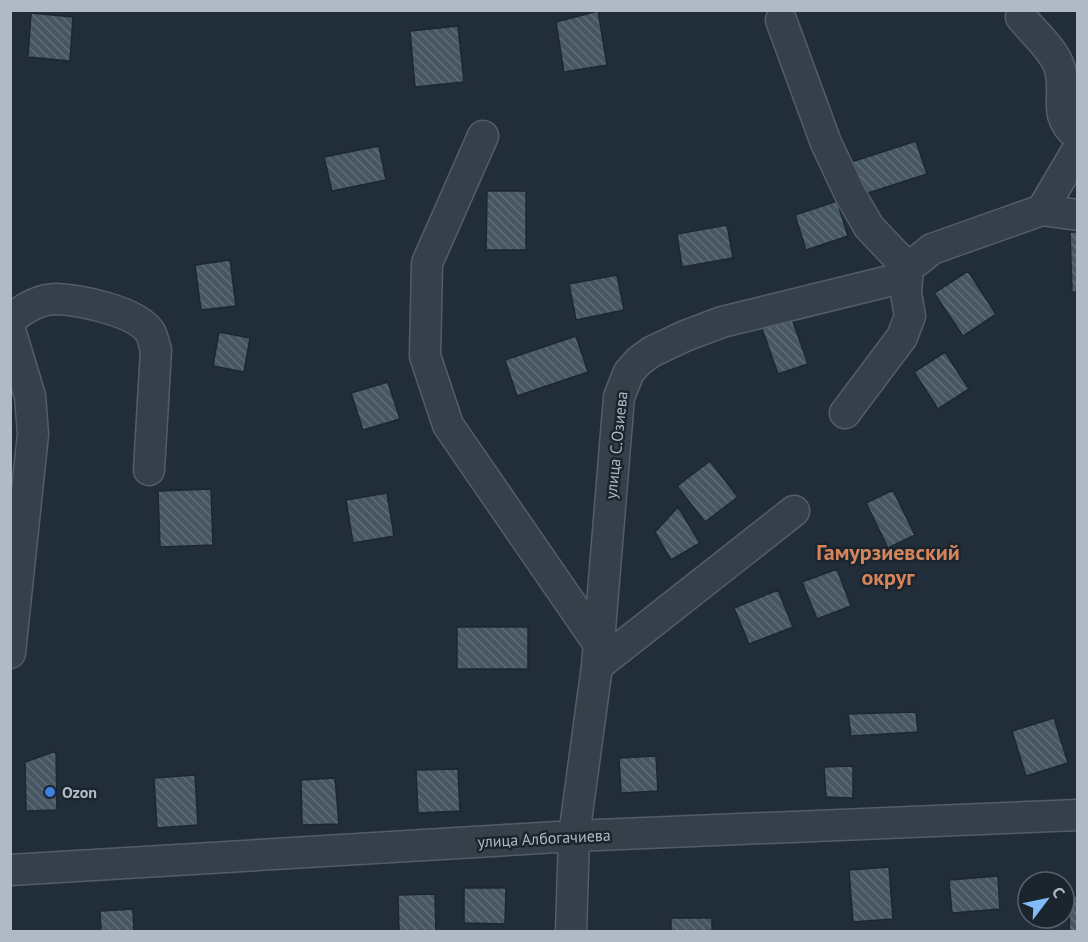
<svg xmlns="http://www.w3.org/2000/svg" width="1088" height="942" font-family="'PT Sans',sans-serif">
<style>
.building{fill:url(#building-back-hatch);stroke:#1c2731;stroke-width:1.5}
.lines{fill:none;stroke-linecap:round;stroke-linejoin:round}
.minor-casing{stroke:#525d68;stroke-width:33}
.minor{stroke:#35404a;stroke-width:30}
.shop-dot{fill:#3f7fe0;stroke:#1a252e;stroke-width:2}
.labels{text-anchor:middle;stroke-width:5;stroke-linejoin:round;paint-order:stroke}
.street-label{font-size:16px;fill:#afbac6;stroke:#1a252e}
.poi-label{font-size:16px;font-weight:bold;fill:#afbac6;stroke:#1a252e;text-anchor:start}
.district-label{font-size:22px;font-weight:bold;fill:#d5845b;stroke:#1a252e}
</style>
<defs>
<pattern id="building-back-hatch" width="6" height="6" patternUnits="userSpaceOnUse" patternTransform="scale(1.5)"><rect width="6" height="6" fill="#475663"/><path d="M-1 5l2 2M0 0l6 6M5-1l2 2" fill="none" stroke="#5f6c78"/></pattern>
</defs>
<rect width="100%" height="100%" fill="#212e3a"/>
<path class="building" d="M598 11 607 65 564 72 556 22Z
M31 13 73 17 70 61 28 57Z
M458 26 464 82 415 87 410 31Z
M916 141 927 174 862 195 851 162Z
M379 146 386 180 332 191 324 157Z
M487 191H526V250H486Z
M837 201 848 236 806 250 795 215Z
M727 225 733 258 682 267 677 234Z
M1070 232H1078V292H1072Z
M230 260 236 306 201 310 195 265Z
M968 271 996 314 963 336 934 293Z
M617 275 624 310 576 320 569 284Z
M791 316 808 364 778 374 761 326Z
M219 332 250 338 244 372 213 366Z
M576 336 588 372 517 396 505 360Z
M945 352 969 389 938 409 914 372Z
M388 382 400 419 363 430 351 393Z
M710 461 738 497 705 522 677 486Z
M211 489 213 545 160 547 158 491Z
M893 490 915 535 888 548 866 503Z
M387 493 394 536 353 543 346 500Z
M678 507 700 543 671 560 655 532Z
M837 569 851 606 817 619 802 582Z
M778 590 793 627 749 644 734 608Z
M457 627H528V669H457Z
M916 712 918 732 851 736 848 714Z
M1054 718 1068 763 1026 776 1012 731Z
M56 751 57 810 26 811 25 762Z
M656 756 658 791 621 793 619 758Z
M853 766V798L826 797 824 767Z
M458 769 460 811 418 813 416 770Z
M195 775 198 825 157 828 154 778Z
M335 778 339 824 302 825 301 780Z
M889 867 893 919 853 922 849 870Z
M998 876 1000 909 952 913 949 880Z
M464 888H506L505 924 464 923Z
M435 894 436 932H399L398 895Z
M1070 896H1078V932H1069Z
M133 909 134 932H101L100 911Z
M671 918H712V932H671Z"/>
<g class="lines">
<g class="minor-casing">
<path id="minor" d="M1021 17C1033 32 1053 49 1059 66 1069 93 1050 114 1078 136
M781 20 826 143 850 194 869 227 908 268 906 293 910 316 902 337 845 413
M483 136 427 263 425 356 448 425 598 643
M1042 210 1078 149
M10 320C23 309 39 299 56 299 80 300 136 311 150 332 153 337 154 345 156 350L149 470
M10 330 30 396 33 434 10 653
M597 666 794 511
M10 870 574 836 1078 815
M571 932 574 836 597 666 619 397 629 372 639 361 651 352 685 336 722 322 893 280 932 249 1042 210 1078 215"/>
</g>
<use href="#minor" class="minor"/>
</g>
<circle class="shop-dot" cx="50" cy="792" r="6"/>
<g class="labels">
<g class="street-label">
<text transform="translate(616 445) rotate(-84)" y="6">улица С.Озиева</text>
<text transform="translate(544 838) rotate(-3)" y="6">улица Албогачиева</text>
</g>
<g class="poi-label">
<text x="62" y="798">Ozon</text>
</g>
<g class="district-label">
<text x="888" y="560">Гамурзиевский<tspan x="888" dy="25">округ</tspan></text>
</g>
</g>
<rect width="1088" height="942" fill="none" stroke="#afbac6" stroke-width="24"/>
<g transform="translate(1046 900) rotate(58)"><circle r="28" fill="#1a252e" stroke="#56616b" stroke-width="1.5"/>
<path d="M0-4.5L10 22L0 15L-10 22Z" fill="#81bcf9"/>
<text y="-9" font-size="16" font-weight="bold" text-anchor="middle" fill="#afbac6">С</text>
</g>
</svg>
